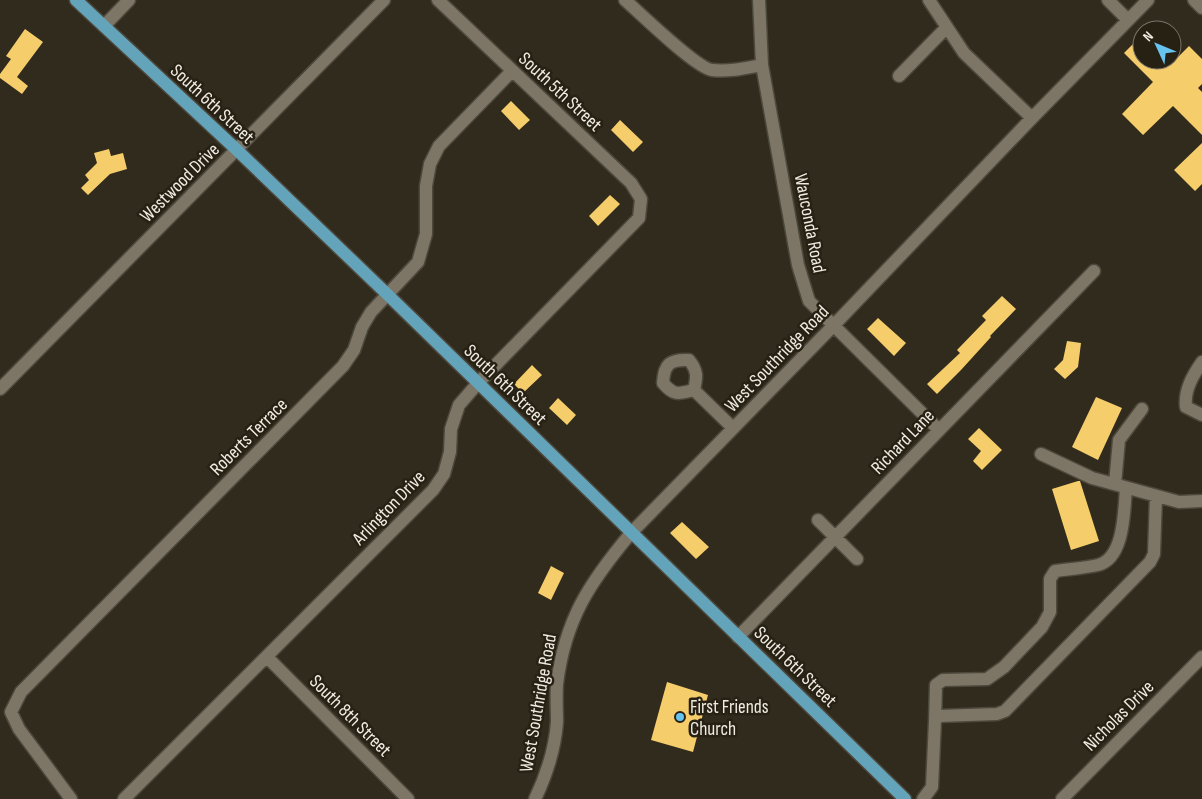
<svg xmlns="http://www.w3.org/2000/svg" width="1202" height="799" font-family="'Sofia Sans Condensed',sans-serif">
<style>
.building{fill:#f6cd6b}
.lines{fill:none;stroke-linecap:round;stroke-linejoin:round}
.minor-casing{stroke:#4d483c;stroke-width:15}
.major-casing{stroke:#4d483c;stroke-width:15}
.minor{stroke:#7d7666;stroke-width:12}
.major{stroke:#64a4bb;stroke-width:12}
.poi-dot{fill:#67c4ef;stroke:#272114;stroke-width:2}
.labels{text-anchor:middle;stroke-width:5;stroke-linejoin:round;paint-order:stroke}
.street-label{font-size:19px;fill:#f0ece3;stroke:#272114}
.poi-label{font-size:19px;fill:#f0ece3;stroke:#272114;text-anchor:start}
</style>
<rect width="100%" height="100%" fill="#312b1e"/>
<path class="building" d="M25 29 43 42 17 77 28 86 22 94 0 78V74L11 59 6 56Z
M1142 35V60L1174 61 1189 46 1202 59V84L1198 88 1202 92V135L1173 106 1143 135 1122 114 1153 82 1124 53Z
M511 101 530 120 519 130 501 111Z
M620 120 643 142 633 152 611 130Z
M1202 143V184L1195 191 1174 170Z
M109 149 111 156 123 153 127 169 110 174 88 195 81 188 89 180 85 175 97 163 94 153Z
M610 195 620 204 598 226 589 216Z
M1002 296 1016 309 990 336 991 337 961 370 937 394 927 384 960 353 957 350 986 320 982 316Z
M878 318 906 343 894 356 867 329Z
M1067 341 1081 343 1078 367 1065 379 1054 369 1063 360Z
M532 365 542 375 523 393 514 384Z
M1096 397 1122 408 1098 460 1072 447Z
M558 398 576 415 567 425 549 408Z
M979 428 1002 450 982 470 973 461 981 451 968 439Z
M1078 481H1080L1099 541 1071 550 1052 489Z
M682 522 709 547 696 559 670 533Z
M551 566 564 573 551 600 538 593Z
M667 682 708 695 693 752 651 740Z"/>
<g class="lines">
<g class="minor-casing">
<path id="minor" d="M625 0C641 14 696 68 712 70 729 72 746 68 762 65
M759 0 762 65 798 265 809 301 939 430
M929 0 964 53 1032 118
M1108 0 1128 20
M1194 0 1202 8
M104 26 129 0
M899 76 947 27
M1202 362C1193 375 1184 390 1186 407L1202 415
M0 389 384 0
M694 390C678 394 674 396 663 383 664 364 670 359 689 360 698 371 697 377 694 390L733 428
M1041 454 1092 478 1179 502 1202 501
M1115 484 1119 440 1142 409
M818 520 857 559
M738 637 1094 271
M267 657 408 799
M935 721 936 685 943 680 987 679 1004 667 1042 627 1050 612V579L1055 571C1069 569 1085 568 1098 565 1125 558 1124 509 1126 488
M71 799 19 729 11 712 21 692 343 366 354 350 362 327 371 312 418 262 426 234V186L430 164 439 146 512 71
M124 799 433 490 444 474 450 452 451 429 459 405 478 383 639 218 641 199 631 183 438 0
M535 799C546 776 555 748 557 722 557 710 556 697 557 684 565 619 590 582 631 533L834 325 1032 118 1148 0
M923 799 932 787 935 721 939 716 997 714 1005 711 1150 562 1154 554 1156 496
M1062 799 1202 657"/>
</g>
<g class="major-casing">
<path id="major" d="M76 0 237 150 388 295 905 799"/>
</g>
<use href="#minor" class="minor"/>
<use href="#major" class="major"/>
</g>
<circle class="poi-dot" cx="680" cy="717" r="5"/>
<g class="labels">
<g class="street-label">
<text transform="translate(561 91) rotate(43)" y="7">South 5th Street</text>
<text transform="translate(213 103) rotate(43)" y="7">South 6th Street</text>
<text transform="translate(179 182) rotate(-45)" y="7">Westwood Drive</text>
<text transform="translate(811 223) rotate(79)" y="7">Wauconda Road</text>
<text transform="translate(776 358) rotate(-46)" y="7">West Southridge Road</text>
<text transform="translate(506 384) rotate(44)" y="7">South 6th Street</text>
<text transform="translate(248 436) rotate(-45)" y="7">Roberts Terrace</text>
<text transform="translate(902 441) rotate(-46)" y="7">Richard Lane</text>
<text transform="translate(388 507) rotate(-46)" y="7">Arlington Drive</text>
<text transform="translate(796 666) rotate(44)" y="7">South 6th Street</text>
<text transform="translate(537 703) rotate(-80)" y="7">West Southridge Road</text>
<text transform="translate(351 715) rotate(45)" y="7">South 8th Street</text>
<text transform="translate(1118 715) rotate(-45)" y="7">Nicholas Drive</text>
</g>
<g class="poi-label">
<text x="690" y="713">First Friends<tspan x="690" dy="22">Church</tspan></text>
</g>
</g>
<g transform="translate(1157 45) rotate(314)"><circle r="24" fill="#272114" stroke="#777267"/>
<path d="M0-4L9 19L0 12L-9 19Z" fill="#67c4ef"/>
<text y="-8" font-size="14" font-weight="bold" text-anchor="middle" fill="#f0ece3">N</text>
</g>
</svg>
